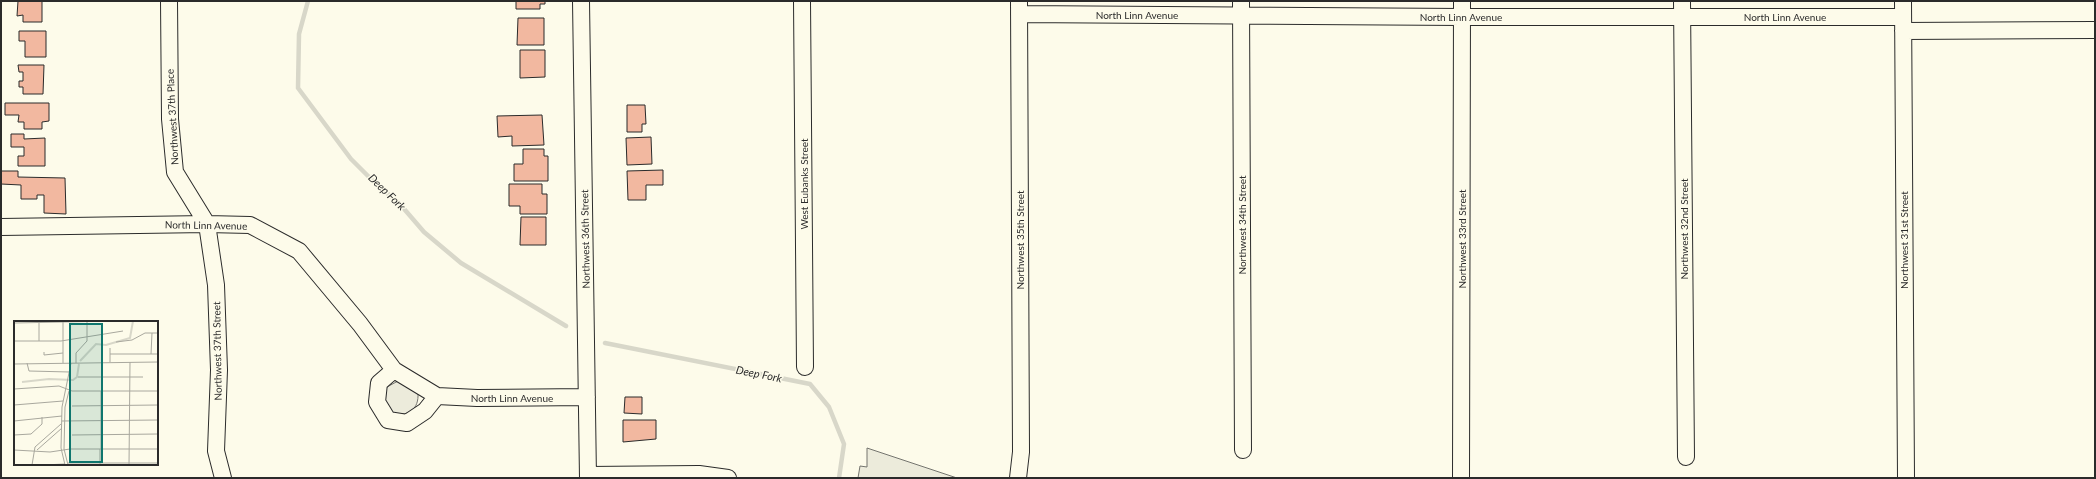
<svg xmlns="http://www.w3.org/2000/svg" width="2096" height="479" font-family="Lato,sans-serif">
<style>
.green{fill:#ecebdb;stroke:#74746e}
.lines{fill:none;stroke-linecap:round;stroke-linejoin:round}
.stream{stroke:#d8d7c9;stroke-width:4.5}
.building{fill:#f2b8a0;stroke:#2b2b2b}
.minor-casing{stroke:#2b2b2b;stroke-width:18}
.minor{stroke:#fdfbea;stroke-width:16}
.labels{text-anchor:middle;stroke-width:3;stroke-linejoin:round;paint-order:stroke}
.street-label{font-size:10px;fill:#2b2b2b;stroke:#fdfbea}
.water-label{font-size:11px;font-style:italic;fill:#2b2b2b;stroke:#fdfbea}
.inset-river{fill:none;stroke:#d8d7c9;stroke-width:2}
.inset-road{fill:none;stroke:#a9a89e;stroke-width:1}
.view{fill:#0f766e;fill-opacity:0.15;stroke:#0f766e;stroke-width:2}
.inset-edge{fill:none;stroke:#2b2b2b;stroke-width:2}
</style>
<rect width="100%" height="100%" fill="#fdfbea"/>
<path class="green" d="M398 381 418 393C419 409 409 416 394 414L383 399 387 387Z
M867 448 957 478H858L860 466 867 467Z"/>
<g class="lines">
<path class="stream" d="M308 1 299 34 298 88 351 159 376 184 399 203 424 232 461 263 566 326
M605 343 810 384 829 407 844 444 839 478"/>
</g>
<path class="building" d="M18 1H42V22H23V15L17 16Z
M516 1H545V4H540V9H516Z
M518 18H544V45H517Z
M19 31H46V57H25V41H19Z
M520 50H545V77L520 78Z
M18 65H44L43 94H23V87H19V81H23V72H19Z
M5 103H49V121L42 122V129H24V122H18L19 115H5Z
M627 105H645L646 124H642V132H627Z
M542 115 544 145 512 146V136L498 137 497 116Z
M11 134H24V139L45 138V166H18V156H24V147H11Z
M651 137 652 164 627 165 626 138Z
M523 149H544V156H548V181H514V164H523Z
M663 170V185H646V200H628L627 171Z
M1 171H18V177L65 178 66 214 44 213V195H37V199H21V185L1 184Z
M509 184H542V194H547V214H520V206H509Z
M521 217H546V245H520Z
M625 397H642V414L624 413Z
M623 420H656V439L623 442Z"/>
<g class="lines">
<g class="minor-casing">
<path id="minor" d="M169 1 170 119 175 172 207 224 216 285 219 370 216 451 223 478
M581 1 588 478
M802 1 805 367
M1241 1 1243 450
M1682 1 1686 457
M1903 1 1906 478
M1019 14 1462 17H1903
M1903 31 2095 30
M1 227 207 224 250 225 299 251 360 324 394 370 437 396 477 398 587 397
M394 370 379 383 377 402 388 420 407 423 425 411 437 396
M588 475 699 474 728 478
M1018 478 1021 452 1019 1
M1461 478 1462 1"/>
</g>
<use href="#minor" class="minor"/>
</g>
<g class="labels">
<g class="street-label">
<text x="1137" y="19">North Linn Avenue</text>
<text x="1461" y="21">North Linn Avenue</text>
<text x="1785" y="21">North Linn Avenue</text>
<text transform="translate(172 117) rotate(-93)" y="4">Northwest 37th Place</text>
<text transform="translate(804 184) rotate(-90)" y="4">West Eubanks Street</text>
<text transform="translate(206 225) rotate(1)" y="4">North Linn Avenue</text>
<text transform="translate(1242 225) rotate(-90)" y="4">Northwest 34th Street</text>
<text transform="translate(1684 229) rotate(-90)" y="4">Northwest 32nd Street</text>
<text transform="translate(585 239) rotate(-91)" y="4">Northwest 36th Street</text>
<text transform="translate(1462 239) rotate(-90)" y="4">Northwest 33rd Street</text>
<text transform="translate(1020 240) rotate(-90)" y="4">Northwest 35th Street</text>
<text transform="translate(1904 240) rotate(-90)" y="4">Northwest 31st Street</text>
<text transform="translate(217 351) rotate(-91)" y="4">Northwest 37th Street</text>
<text x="512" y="402">North Linn Avenue</text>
</g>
<g class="water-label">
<text transform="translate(387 192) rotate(44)" y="4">Deep Fork</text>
<text transform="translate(759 374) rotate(11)" y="4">Deep Fork</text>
</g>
</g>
<g transform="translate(14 321)">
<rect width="144" height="144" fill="#fdfbea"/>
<path class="inset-river" d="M66 40 82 23 92 24 116 17 119 0M8 61 35 58 59 59 63 56 65 43"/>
<path class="inset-road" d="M25 0V20M0 2 97 0M0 20H47L109 10M102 21 118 19 131 12H144M96 27V41M30 31V34L49 32M96 33H144M137 33 138 12M13 42 15 50 56 51M49 42V0M62 42V32L73 20V0M0 43 144 41M64 56H129M0 68 45 65 58 70H144M0 84 49 80M58 85 144 84M0 100 48 95M48 100 144 99M0 114 17 113 28 103V96M58 114 144 113M86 128V143M87 128V70M0 129 36 131 56 128H144M23 129 48 107M54 142H144M18 144 21 126 47 103M29 144 51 143M51 144 47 127 48 86 57 42M54 144 50 128 51 86 55 70M115 144 116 41"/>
<path class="view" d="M56 3H88V141H56Z"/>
<rect width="144" height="144" class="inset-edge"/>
</g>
<rect width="2096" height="479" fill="none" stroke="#2b2b2b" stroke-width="4"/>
</svg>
